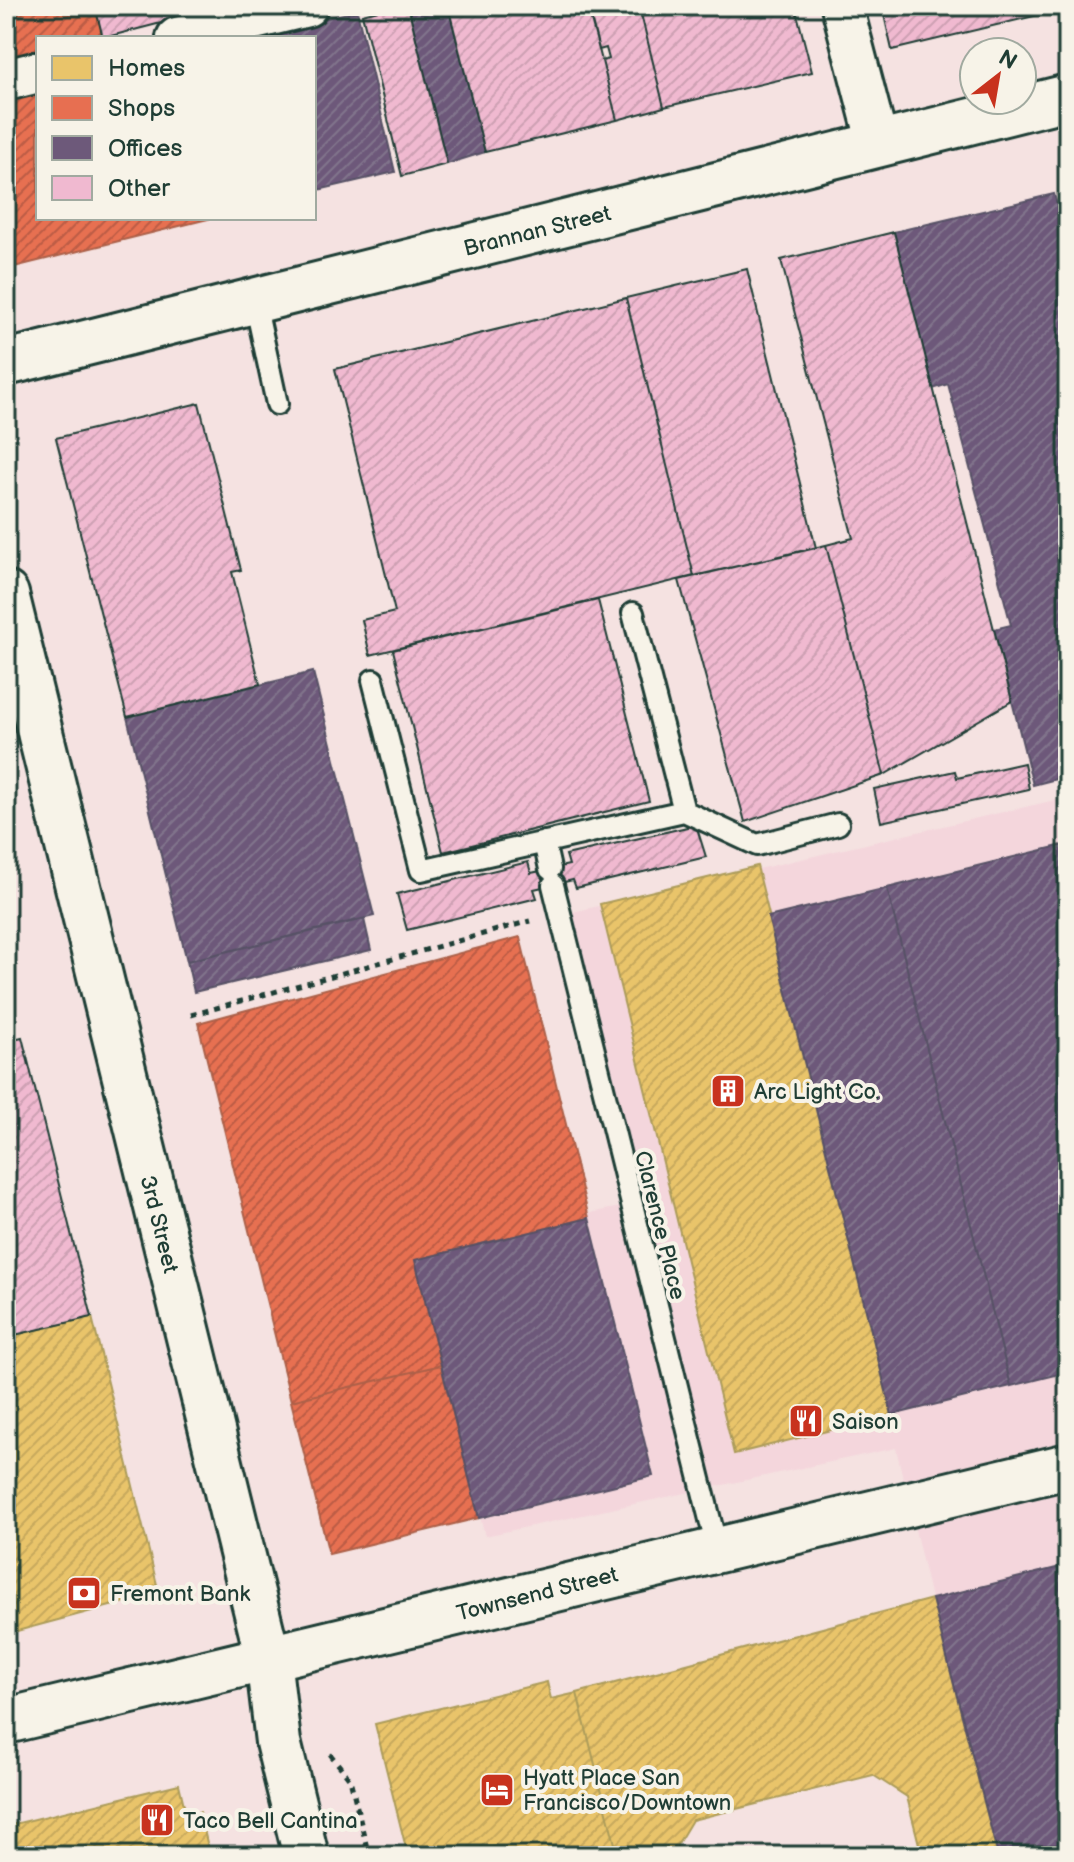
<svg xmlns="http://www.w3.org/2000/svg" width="1074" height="1862" font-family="'Balsamiq Sans',sans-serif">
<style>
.built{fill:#f4d6dc}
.homes{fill:url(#homes-hatch);stroke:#ac9c5a;stroke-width:2}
.shops{fill:url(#shops-hatch);stroke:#ab6048;stroke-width:2}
.offices{fill:url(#offices-hatch);stroke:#565165;stroke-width:2}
.building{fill:url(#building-hatch);stroke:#1f3d34;stroke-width:2}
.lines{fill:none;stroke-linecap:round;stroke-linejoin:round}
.service-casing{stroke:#1f3d34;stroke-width:26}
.minor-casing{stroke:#1f3d34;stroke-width:46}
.tertiary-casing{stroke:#1f3d34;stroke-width:50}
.secondary-casing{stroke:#1f3d34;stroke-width:50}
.path{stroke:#1f3d34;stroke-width:5;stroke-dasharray:6 6;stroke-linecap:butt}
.service{stroke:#f7f3e8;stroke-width:20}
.minor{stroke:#f7f3e8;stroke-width:40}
.tertiary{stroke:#f7f3e8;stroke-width:44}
.secondary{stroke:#f7f3e8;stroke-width:44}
.labels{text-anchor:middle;stroke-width:8;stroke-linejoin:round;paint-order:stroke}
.street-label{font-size:22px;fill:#1f3d34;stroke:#f7f3e8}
.poi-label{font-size:22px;fill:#1f3d34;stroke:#f7f3e8;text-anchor:start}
</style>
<defs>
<pattern id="homes-hatch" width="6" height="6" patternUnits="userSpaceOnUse" patternTransform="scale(2)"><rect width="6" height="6" fill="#e9c46a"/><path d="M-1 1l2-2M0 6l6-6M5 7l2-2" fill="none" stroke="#c7a95c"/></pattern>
<pattern id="shops-hatch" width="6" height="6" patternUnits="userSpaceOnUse" patternTransform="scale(2)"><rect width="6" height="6" fill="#e76f51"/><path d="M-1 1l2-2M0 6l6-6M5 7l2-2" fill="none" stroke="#bb5c44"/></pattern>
<pattern id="offices-hatch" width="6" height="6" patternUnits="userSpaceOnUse" patternTransform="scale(2)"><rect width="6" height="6" fill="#6d597a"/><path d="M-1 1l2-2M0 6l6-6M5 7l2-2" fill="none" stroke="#81748c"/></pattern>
<pattern id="building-hatch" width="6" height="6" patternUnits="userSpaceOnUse" patternTransform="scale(2)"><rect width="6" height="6" fill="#f0b9d0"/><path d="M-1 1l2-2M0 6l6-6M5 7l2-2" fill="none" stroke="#cda0b3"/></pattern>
</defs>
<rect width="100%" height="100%" fill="#f5e2e1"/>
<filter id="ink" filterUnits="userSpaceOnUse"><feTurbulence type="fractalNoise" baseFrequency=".0125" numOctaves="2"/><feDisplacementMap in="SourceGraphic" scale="16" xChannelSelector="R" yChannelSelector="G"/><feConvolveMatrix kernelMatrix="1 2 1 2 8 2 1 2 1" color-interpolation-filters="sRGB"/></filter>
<g filter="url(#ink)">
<path class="built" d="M1068 797V1856H991L896 1448 485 1536 411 1249 640 1203 560 915Z"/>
<path class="homes" d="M757 866 892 1415 734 1454 600 904Z
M92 1317 159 1593 6 1634V1337Z
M932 1599 998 1856H922L907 1797 873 1775 692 1820 677 1845 679 1856H618L577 1693Z
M547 1682 551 1699 577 1693 618 1856H408L375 1724Z
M179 1784 186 1814 200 1812 210 1856H6V1826Z"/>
<path class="shops" d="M27 6H95L103 38H38V53L17 59 6 11Z
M38 91V218H212L14 267 6 237V99Z
M520 937 589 1218 415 1260 441 1365 291 1401 198 1023Z
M441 1365 479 1518 329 1554 291 1401Z"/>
<path class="offices" d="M408 6H448L485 152 447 164Z
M357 11 395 172 314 191V38H237Z
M1054 194 1068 243V776L1033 785 994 629 1011 625 948 384 933 389 894 232Z
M313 672 374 916 187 961 127 717Z
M1063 845 1068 864V1372L1011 1386 887 888Z
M887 888 1011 1386 892 1415 768 917Z
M364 919 371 950 194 992 187 961Z
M6 961 13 990 6 992Z
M589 1218 653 1476 479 1518 415 1260Z
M1068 1565V1856H998L932 1599Z"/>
<path class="building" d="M95 6H194L196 14 103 38Z
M395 6H408L447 164 402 176 362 14Z
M448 6H588L617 120 485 152Z
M588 6H614L616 13 591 20Z
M614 6H639L664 107 617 120 602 61 609 59 606 48 599 50 591 20 616 13Z
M639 6H795L812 72 664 107Z
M882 6H1068V8L892 50Z
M894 232 1012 701 884 775 826 545 853 538 781 260Z
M747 269 816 548 694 576 626 298Z
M626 298 694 576 370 655 362 620 395 612 335 369Z
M199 403 241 570 232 572 260 684 127 717 56 438Z
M826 545 884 775 745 822 679 580Z
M598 600 649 801 443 852 393 650Z
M1024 763 1029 789 881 822 874 789 955 771 957 778Z
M696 825 706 857 576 888 573 880 534 889 537 898 407 930 397 894 528 862 531 873 569 865 566 855Z
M22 1037 92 1317 6 1337V1041Z"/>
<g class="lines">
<g class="service-casing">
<path id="service" d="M255 302 277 404
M633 613 684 811
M373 680 421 870 684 811 757 845 838 824
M544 842 550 869
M553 885 717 1548"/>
</g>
<g class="minor-casing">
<path id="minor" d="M842 6 878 144
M177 38 307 6
M6 80 38 72"/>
</g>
<g class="tertiary-casing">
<path id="tertiary" d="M6 1721 1068 1466"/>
</g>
<g class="secondary-casing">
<path id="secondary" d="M6 363 1068 97
M6 594 268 1658 278 1742 306 1856"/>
</g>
<path class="path" d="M191 1015 530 921
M330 1754 350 1779 369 1856"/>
<use href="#service" class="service"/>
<use href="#minor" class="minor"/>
<use href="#tertiary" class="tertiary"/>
<use href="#secondary" class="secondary"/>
</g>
</g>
<defs>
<g id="building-square" transform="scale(1.8)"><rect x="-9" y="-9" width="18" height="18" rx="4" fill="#c8321e" stroke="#f7f3e8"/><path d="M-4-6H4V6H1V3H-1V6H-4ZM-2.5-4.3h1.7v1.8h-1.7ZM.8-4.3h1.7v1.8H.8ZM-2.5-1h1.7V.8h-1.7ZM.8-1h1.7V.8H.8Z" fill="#fff"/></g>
<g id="restaurant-square" transform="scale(1.8)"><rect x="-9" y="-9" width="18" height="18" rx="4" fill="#c8321e" stroke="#f7f3e8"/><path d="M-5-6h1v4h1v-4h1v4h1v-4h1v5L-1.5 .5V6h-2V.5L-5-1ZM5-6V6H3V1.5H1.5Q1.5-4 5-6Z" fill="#fff"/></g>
<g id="bank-square" transform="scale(1.8)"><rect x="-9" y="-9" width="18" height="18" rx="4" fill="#c8321e" stroke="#f7f3e8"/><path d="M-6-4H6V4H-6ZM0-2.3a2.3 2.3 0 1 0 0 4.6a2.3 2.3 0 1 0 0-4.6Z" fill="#fff"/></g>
<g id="hotel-square" transform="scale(1.8)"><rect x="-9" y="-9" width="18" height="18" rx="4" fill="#c8321e" stroke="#f7f3e8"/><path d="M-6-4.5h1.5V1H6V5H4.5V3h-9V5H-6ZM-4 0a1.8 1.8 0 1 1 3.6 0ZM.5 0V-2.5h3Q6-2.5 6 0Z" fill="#fff"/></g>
</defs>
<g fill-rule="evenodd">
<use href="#building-square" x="728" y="1091"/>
<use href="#restaurant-square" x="806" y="1421"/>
<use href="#bank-square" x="84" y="1593"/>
<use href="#hotel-square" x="497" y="1790"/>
<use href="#restaurant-square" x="157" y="1820"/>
</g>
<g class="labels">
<g class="street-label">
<text transform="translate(537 230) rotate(-14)" y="8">Brannan Street</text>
<text transform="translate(160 1224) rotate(76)" y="8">3rd Street</text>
<text transform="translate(661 1225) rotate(76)" y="8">Clarence Place</text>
<text transform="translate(537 1593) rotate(-14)" y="8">Townsend Street</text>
</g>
<g class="poi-label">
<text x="754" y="1099">Arc Light Co.</text>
<text x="832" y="1429">Saison</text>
<text x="110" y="1601">Fremont Bank</text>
<text x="523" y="1785">Hyatt Place San<tspan x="523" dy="25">Francisco/Downtown</tspan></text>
<text x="183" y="1828">Taco Bell Cantina</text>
</g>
</g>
<rect width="1074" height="1862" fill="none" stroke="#f7f3e8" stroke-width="32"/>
<rect x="16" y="16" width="1042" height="1830" fill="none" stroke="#1f3d34" stroke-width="3" filter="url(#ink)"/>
<rect x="36" y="36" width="280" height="184" fill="#f7f3e8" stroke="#a1aaa0" stroke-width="2"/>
<rect x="52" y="56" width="40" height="24" fill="#e9c46a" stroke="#a1aaa0" stroke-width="2"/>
<text x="108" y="76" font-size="24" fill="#1f3d34">Homes</text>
<rect x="52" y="96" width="40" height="24" fill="#e76f51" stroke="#a1aaa0" stroke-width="2"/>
<text x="108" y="116" font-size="24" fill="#1f3d34">Shops</text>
<rect x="52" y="136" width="40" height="24" fill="#6d597a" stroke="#a1aaa0" stroke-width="2"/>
<text x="108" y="156" font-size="24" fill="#1f3d34">Offices</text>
<rect x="52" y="176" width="40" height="24" fill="#f0b9d0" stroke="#a1aaa0" stroke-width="2"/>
<text x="108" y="196" font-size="24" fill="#1f3d34">Other</text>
<g transform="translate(998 76) rotate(31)"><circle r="38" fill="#f7f3e8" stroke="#a1aaa0" stroke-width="2"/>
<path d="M0-6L14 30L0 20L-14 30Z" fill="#c8321e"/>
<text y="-12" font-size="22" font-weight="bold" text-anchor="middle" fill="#1f3d34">N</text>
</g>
</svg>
